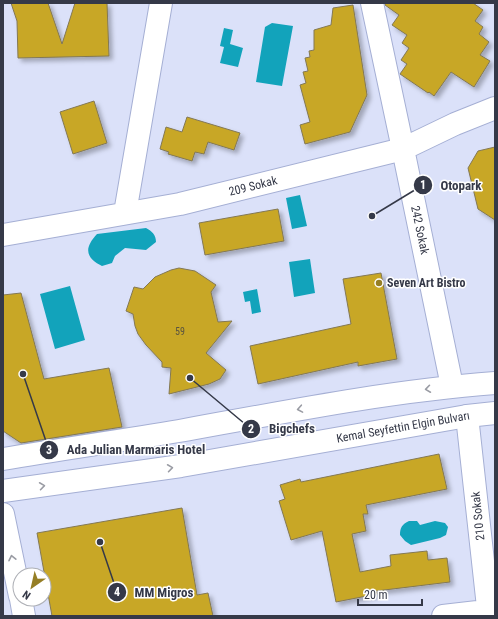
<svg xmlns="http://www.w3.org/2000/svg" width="498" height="619" font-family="'Roboto Condensed',sans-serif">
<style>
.water{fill:#12a3bb}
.building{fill:#c8a726;stroke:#837854;filter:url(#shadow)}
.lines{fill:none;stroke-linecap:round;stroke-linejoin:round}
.minor-casing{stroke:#a5afd4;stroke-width:24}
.major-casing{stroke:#a5afd4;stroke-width:24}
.minor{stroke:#fff;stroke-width:22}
.major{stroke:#fff;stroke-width:22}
.oneway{stroke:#9a9ca4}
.poi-dot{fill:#957e25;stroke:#fff;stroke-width:1.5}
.labels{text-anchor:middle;stroke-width:3;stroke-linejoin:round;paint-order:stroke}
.number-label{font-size:10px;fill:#5a5440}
.street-label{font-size:12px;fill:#353948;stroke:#fff}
.poi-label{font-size:12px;font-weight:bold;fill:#353948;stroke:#fff;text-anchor:start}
.leader{fill:none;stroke:#353948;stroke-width:1.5}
.callout-dot{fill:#353948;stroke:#fff;stroke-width:1.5}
.mark-label{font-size:12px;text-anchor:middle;font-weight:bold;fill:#fff}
.callout-label{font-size:13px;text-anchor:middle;font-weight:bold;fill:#353948;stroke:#fff;stroke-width:3;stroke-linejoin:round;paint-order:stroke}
</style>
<defs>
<filter id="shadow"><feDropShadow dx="3.5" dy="3.5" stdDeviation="2" flood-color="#0004"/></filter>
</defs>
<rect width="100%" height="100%" fill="#dbe1f9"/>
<path class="water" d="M272 23 293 26 282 86 256 82 265 27Z
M224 28 233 30 230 44 243 48 238 67 220 63 224 47 220 46Z
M300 195 307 226 292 229 286 198Z
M146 228C152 231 156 235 156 242L146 250 125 248 115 256 112 263 102 266C84 257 85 247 97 234Z
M310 259 315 293 294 297 289 262Z
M70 286 85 340 55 349 40 294Z
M257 289 261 312 252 314 250 301 245 302 243 292Z
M409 521H417L420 525 435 521 445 523 448 527 446 535 440 538 411 545 405 541 400 535C400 528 402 524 409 521Z"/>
<path class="building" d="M11 3H48L62 44 75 3H107L109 56 18 58 17 21Z
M385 3H473L483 10 475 21 483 27 479 34 489 42 480 55 490 61 474 87 451 72 434 96 429 92 428 93 400 74 407 64 401 60 409 48 402 43 407 35 392 25 399 15 385 5Z
M353 5 367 95 350 132 305 144 300 125 310 122 300 85 306 83 303 72 308 71 305 58 310 57 309 51 314 50V30L331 25 333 8Z
M94 101 107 143 73 154 60 112Z
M187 117 240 133 234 150 208 142 204 154 195 152 192 161 168 154 169 152 160 149 166 127 182 132Z
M495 147V220L478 209 468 168 478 151Z
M278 209 284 241 205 255 199 223Z
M179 268 195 271 216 285 211 292 218 322 232 321 206 353 226 370 220 379 209 384 169 394 171 368 162 367V362L146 345 138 334 135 326 133 314 126 311 134 287 143 289 155 277 171 270Z
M381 273 397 359 358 366V362L258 384 250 346 351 324 343 279Z
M21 293 44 379 109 368 122 427 21 443 3 431V295Z
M439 454 447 489 366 505 368 514H363L366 531 352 534 360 572 391 566 390 555 427 551 428 560 447 558 450 582 376 591 377 594 336 602 322 531 291 540 279 501 285 499 280 485 300 479 301 482Z
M182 508 197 595 208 593 213 616H52L37 533Z"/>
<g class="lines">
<g class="minor-casing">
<path id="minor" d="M372 3 403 149 452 386
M125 213 161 3
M3 235 180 204 403 149 455 124 495 108
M467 416 489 616
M3 514 20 596
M21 599 24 616
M443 616 495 610"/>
</g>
<g class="major-casing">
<path id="major" d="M3 459C62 449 120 441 179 431 284 412 389 391 495 383
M3 491 181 466 467 416 495 413"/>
</g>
<use href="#minor" class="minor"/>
<use href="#major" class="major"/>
</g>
<defs><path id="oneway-chevron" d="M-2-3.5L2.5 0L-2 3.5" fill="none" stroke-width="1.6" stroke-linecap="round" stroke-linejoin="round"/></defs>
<g class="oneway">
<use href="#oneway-chevron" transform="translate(428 389) rotate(172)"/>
<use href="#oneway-chevron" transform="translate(300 409) rotate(170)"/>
<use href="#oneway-chevron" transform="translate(170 468) rotate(-8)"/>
<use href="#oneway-chevron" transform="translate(42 486) rotate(-8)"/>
<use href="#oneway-chevron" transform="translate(12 558) rotate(-102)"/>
</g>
<circle class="poi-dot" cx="379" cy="283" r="4"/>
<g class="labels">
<g class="number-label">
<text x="180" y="335">59</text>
</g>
<g class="street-label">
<text transform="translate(253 186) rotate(-14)" y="4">209 Sokak</text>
<text transform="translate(420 230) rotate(78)" y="4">242 Sokak</text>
<text transform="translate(403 427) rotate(-10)" y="4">Kemal Seyfettin Elgin Bulvarı</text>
<text transform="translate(478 516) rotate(-96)" y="4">210 Sokak</text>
</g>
<g class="poi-label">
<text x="387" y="287">Seven Art Bistro</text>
</g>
</g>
<path class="leader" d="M372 216L423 185M190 378L251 429M23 374L49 450M100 542L117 592"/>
<g class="callout-dot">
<circle cx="372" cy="216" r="4"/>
<circle cx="190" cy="378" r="4"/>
<circle cx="23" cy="374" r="4"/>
<circle cx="100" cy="542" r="4"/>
<circle cx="423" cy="185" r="10"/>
<circle cx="251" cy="429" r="10"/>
<circle cx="49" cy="450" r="10"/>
<circle cx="117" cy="592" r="10"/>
</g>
<g class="mark-label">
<text x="423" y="189">1</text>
<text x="251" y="433">2</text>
<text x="49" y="454">3</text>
<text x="117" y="596">4</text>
</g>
<g class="callout-label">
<text x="461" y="190">Otopark</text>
<text x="292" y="433">Bigchefs</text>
<text x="136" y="454">Ada Julian Marmaris Hotel</text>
<text x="164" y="597">MM Migros</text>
</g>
<rect width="498" height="619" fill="none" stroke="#353948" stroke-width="8"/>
<g transform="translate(32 587) rotate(214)"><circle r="19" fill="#ffffff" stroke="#aeb0b6"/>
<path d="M0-3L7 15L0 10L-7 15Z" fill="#957e25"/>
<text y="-6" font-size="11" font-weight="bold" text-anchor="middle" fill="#353948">N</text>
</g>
<path d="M358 599v6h64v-6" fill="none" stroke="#353948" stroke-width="2"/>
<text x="364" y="599" font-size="12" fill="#353948" stroke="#ffffff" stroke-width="3" paint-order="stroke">20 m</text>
</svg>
